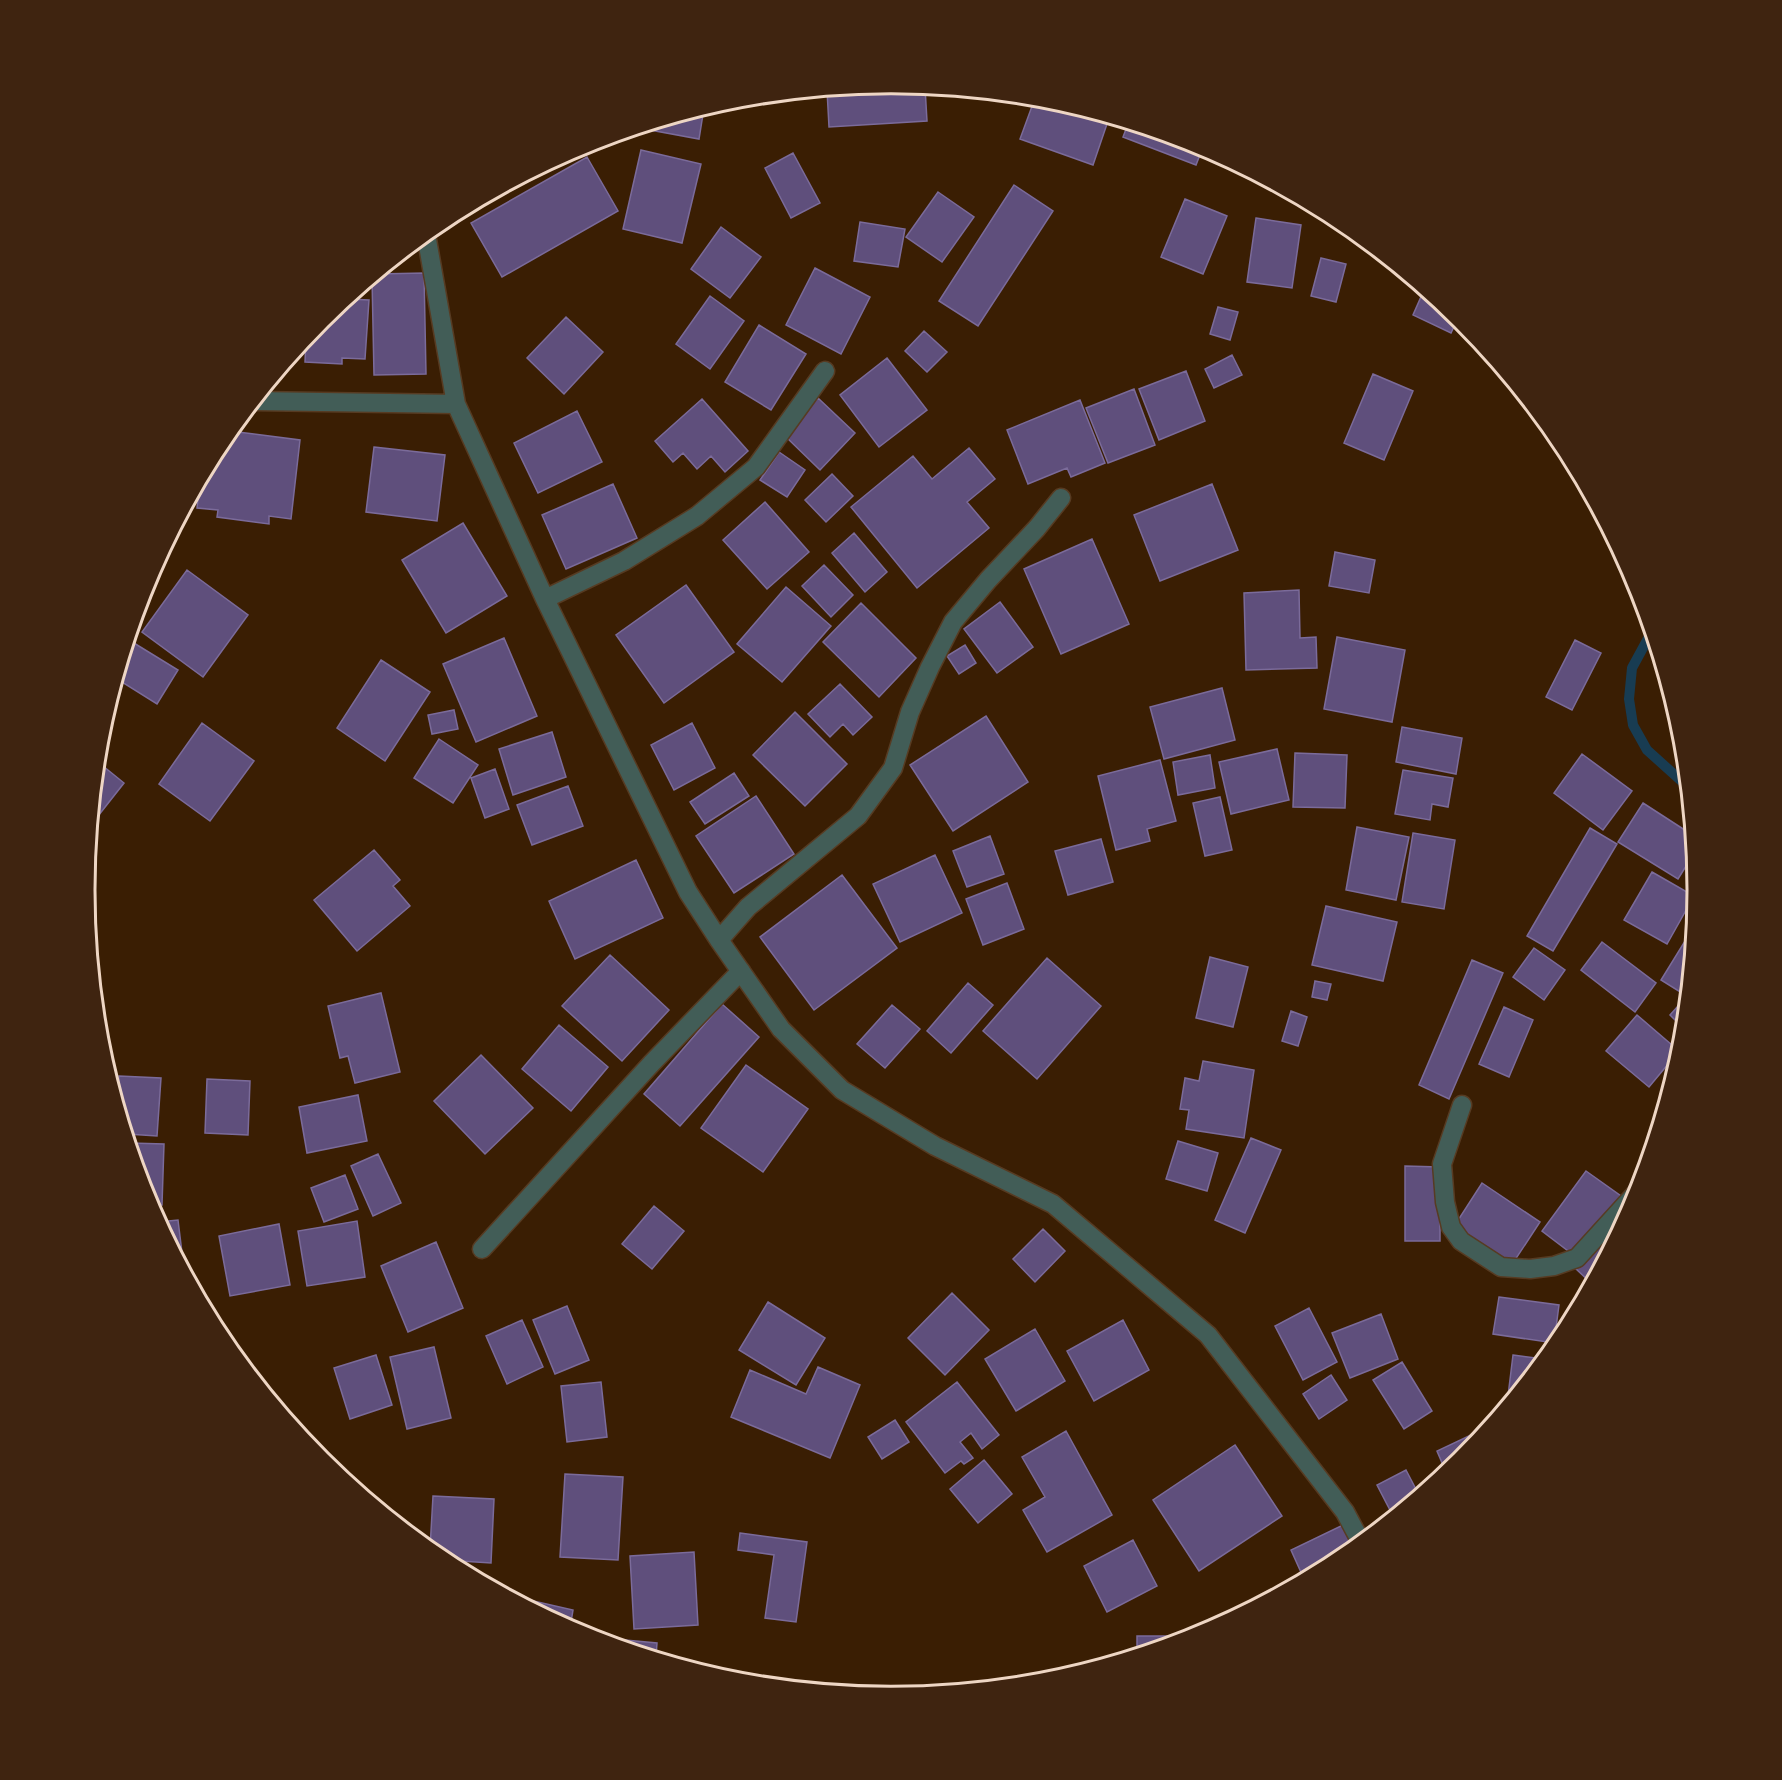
<svg xmlns="http://www.w3.org/2000/svg" width="1782" height="1780" font-family="'Work Sans',sans-serif">
<style>
.lines{fill:none;stroke-linecap:round;stroke-linejoin:round}
.stream{stroke:#183c52;stroke-width:10}
.building{fill:#5f4f7c;stroke:#7b6b9a;stroke-width:1.5}
.street-casing{stroke:#573b22;stroke-width:21}
.street{stroke:#425d57;stroke-width:18}
.rim{fill:none;stroke:#eed6c4;stroke-width:3}
</style>
<rect width="100%" height="100%" fill="#3a1e03"/>
<g class="lines">
<path class="stream" d="M1651 633 1632 668 1629 699 1633 725 1647 750 1687 786"/>
</g>
<path class="building" d="M891 84 925 87 927 121 829 127 827 90Z
M1035 98 1049 100 1109 118 1093 165 1020 139Z
M704 108 699 139 639 128Z
M1128 124 1203 147 1196 165 1123 137Z
M641 150 701 164 682 243 623 229Z
M793 153 820 203 791 218 765 168Z
M587 157 618 211 502 277 471 223Z
M1014 185 1053 211 978 326 939 301Z
M938 192 974 217 942 262 906 237Z
M1185 199 1227 216 1203 274 1161 257Z
M1256 218 1301 225 1292 288 1247 282Z
M860 222 905 229 898 267 854 261Z
M721 227 761 257 730 298 691 269Z
M1321 258 1346 264 1336 302 1311 296Z
M815 268 870 297 841 354 786 325Z
M424 273 426 374 374 375 372 278 377 274Z
M1424 290 1458 318 1451 333 1413 315Z
M710 296 744 321 710 369 676 344Z
M347 299 369 300 365 359 342 358V364L305 362 306 338 321 320Z
M1218 307 1238 312 1230 340 1210 334Z
M566 317 603 352 564 394 527 358Z
M759 325 806 354 771 410 725 382Z
M924 331 947 352 927 372 905 351Z
M1232 355 1242 375 1214 388 1205 369Z
M887 358 927 410 879 447 840 395Z
M1186 371 1205 421 1159 440 1139 389Z
M1373 374 1413 391 1384 460 1344 443Z
M1134 389 1155 445 1108 463 1086 408Z
M818 398 855 433 820 470 784 435Z
M702 399 748 451 725 472 711 456 697 469 683 453 673 462 655 441Z
M1080 400 1105 463 1071 477 1067 468 1028 484 1007 430Z
M577 411 602 462 538 493 514 443Z
M230 431 300 440 291 519 269 516V524L217 517 218 510 197 508 200 481 221 442 226 441 227 434Z
M374 447 445 455 437 521 366 512Z
M969 448 995 479 967 502 989 528 917 588 851 507 913 456 932 479Z
M779 452 805 470 787 497 760 480Z
M832 474 853 496 826 522 805 500Z
M613 484 637 538 566 569 542 515Z
M1212 484 1238 550 1160 581 1134 515Z
M765 502 809 552 767 589 723 540Z
M463 523 507 596 446 633 402 560Z
M854 533 887 572 865 592 832 553Z
M1092 539 1129 624 1061 654 1024 569Z
M1335 552 1375 560 1369 593 1329 586Z
M824 565 853 595 831 617 802 586Z
M187 570 248 615 203 677 142 632Z
M686 585 734 652 664 703 616 635Z
M786 587 831 626 782 682 737 644Z
M1299 590 1300 638 1316 637 1317 668 1246 670 1244 593Z
M1000 602 1033 647 997 673 964 629Z
M861 603 916 658 879 697 823 642Z
M1337 637 1405 650 1392 722 1324 709Z
M504 638 537 716 476 742 443 664Z
M129 640 178 670 157 704 117 679Z
M1575 640 1601 653 1572 710 1546 697Z
M965 645 976 663 959 674 947 656Z
M381 660 430 692 385 761 337 728Z
M840 684 872 717 853 735 843 724 830 737 808 714Z
M1222 688 1235 740 1164 759 1150 707Z
M454 710 458 729 432 734 428 715Z
M795 712 847 764 805 806 753 755Z
M986 716 1028 782 953 831 910 765Z
M202 723 254 761 210 821 159 784Z
M692 723 715 768 674 790 651 745Z
M1402 727 1462 738 1456 774 1396 762Z
M552 732 566 777 513 795 499 749Z
M439 739 478 765 453 803 414 778Z
M1277 749 1289 800 1231 814 1219 762Z
M1295 753 1347 755 1345 808 1293 807Z
M1582 754 1632 791 1603 830 1554 793Z
M1210 755 1215 788 1178 795 1173 762Z
M1160 760 1176 821 1147 829 1150 841 1116 850 1098 776Z
M98 762 124 783 91 825Z
M495 769 509 809 485 818 471 778Z
M1403 770 1453 778 1448 807 1432 804 1430 820 1395 814Z
M734 773 749 796 705 824 690 802Z
M568 786 583 826 532 845 517 805Z
M756 796 794 854 734 893 696 836Z
M1220 797 1232 850 1205 856 1193 803Z
M1643 803 1691 834 1693 855 1678 879 1618 842Z
M1357 827 1409 837 1396 900 1346 890Z
M1590 828 1617 844 1553 951 1527 936Z
M1413 833 1455 840 1444 909 1402 902Z
M990 836 1004 874 967 887 953 851Z
M1101 839 1113 882 1068 895 1055 851Z
M374 850 400 880 393 886 410 906 357 951 314 900Z
M935 855 962 913 900 942 873 884Z
M636 860 663 918 575 959 549 901Z
M1652 872 1694 896 1667 944 1624 920Z
M842 875 897 948 814 1010 760 937Z
M1007 883 1024 929 983 945 966 899Z
M1326 906 1397 922 1383 981 1312 965Z
M1685 941 1692 945 1687 992 1685 995 1661 980Z
M1602 942 1656 983 1635 1012 1581 970Z
M1534 948 1565 970 1544 1000 1513 977Z
M610 955 669 1010 622 1061 562 1006Z
M1210 957 1248 967 1233 1027 1196 1018Z
M1047 958 1101 1006 1037 1079 983 1031Z
M1472 960 1503 973 1449 1099 1419 1085Z
M1315 981 1331 984 1327 1000 1312 997Z
M968 983 993 1005 951 1053 927 1031Z
M381 993 400 1072 355 1083 348 1056 340 1058 328 1006Z
M1687 996 1683 1028 1670 1015Z
M722 1004 759 1037 680 1126 644 1094Z
M892 1005 920 1029 885 1068 857 1044Z
M1504 1007 1533 1020 1509 1077 1479 1064Z
M1291 1011 1307 1017 1298 1046 1282 1041Z
M1637 1015 1679 1051 1649 1087 1606 1051Z
M559 1025 608 1067 571 1111 522 1069Z
M481 1055 533 1108 485 1154 434 1101Z
M1203 1061 1254 1070 1244 1138 1186 1129 1189 1110 1180 1109 1185 1078 1199 1081Z
M746 1065 808 1109 763 1172 701 1128Z
M119 1076 161 1078 157 1136 127 1134 118 1104Z
M207 1079 250 1081 248 1135 205 1133Z
M358 1095 367 1141 307 1153 299 1107Z
M1251 1138 1281 1150 1245 1233 1215 1220Z
M1178 1141 1218 1153 1207 1191 1166 1179Z
M130 1143 164 1144 162 1205 150 1204 146 1198Z
M378 1154 401 1203 373 1216 351 1166Z
M1405 1166 1440 1167V1241H1405Z
M1586 1171 1621 1196 1576 1257 1542 1231Z
M345 1175 358 1209 324 1222 311 1188Z
M1482 1183 1540 1222 1511 1266 1453 1228Z
M654 1206 684 1231 652 1269 622 1244Z
M1627 1215 1591 1283 1575 1268Z
M178 1220 184 1269 159 1222Z
M357 1221 365 1277 307 1286 298 1231Z
M279 1224 290 1285 230 1296 219 1236Z
M1043 1229 1065 1251 1035 1282 1013 1259Z
M436 1242 463 1308 408 1332 381 1266Z
M952 1293 989 1330 945 1375 908 1338Z
M1499 1297 1559 1305 1554 1343 1493 1334Z
M768 1302 825 1338 796 1385 739 1350Z
M567 1306 589 1360 555 1374 533 1320Z
M1309 1308 1337 1362 1303 1380 1275 1326Z
M1381 1314 1398 1359 1350 1378 1332 1333Z
M522 1320 543 1367 507 1384 486 1336Z
M1123 1320 1149 1370 1094 1401 1067 1351Z
M1035 1329 1065 1381 1016 1411 985 1359Z
M434 1347 451 1418 407 1429 390 1357Z
M376 1355 392 1405 350 1419 334 1368Z
M1513 1355 1544 1359 1507 1404Z
M1402 1362 1432 1411 1404 1429 1373 1380Z
M818 1367 860 1385 830 1458 731 1417 750 1370 806 1394Z
M1331 1375 1347 1400 1319 1419 1303 1394Z
M601 1382 607 1437 567 1442 561 1386Z
M957 1382 999 1435 982 1449 971 1433 960 1442 973 1458 964 1464 961 1461 945 1473 906 1422Z
M895 1420 909 1442 882 1459 868 1437Z
M1066 1431 1112 1515 1047 1552 1023 1510 1045 1497 1022 1457Z
M1473 1434 1476 1441 1461 1460 1446 1472 1437 1451Z
M1235 1445 1282 1516 1199 1571 1153 1500Z
M984 1460 1012 1494 978 1523 950 1489Z
M1406 1470 1419 1495 1406 1505 1391 1512 1377 1485Z
M565 1474 623 1477 618 1560 560 1557Z
M433 1496 494 1499 491 1563 444 1560 430 1549Z
M1343 1525 1354 1548 1339 1560 1304 1579 1291 1550Z
M740 1533 807 1542 796 1622 765 1618 774 1555 738 1550Z
M1133 1540 1157 1586 1107 1612 1084 1566Z
M694 1552 698 1625 634 1629 630 1556Z
M516 1597 573 1610 570 1628 515 1599Z
M1137 1636H1195L1137 1654Z
M625 1640 657 1643 656 1657 625 1647Z"/>
<g class="lines">
<g class="street-casing">
<path id="street" d="M426 234 456 404 545 599 688 892 719 940 781 1029 842 1090 935 1146 1053 1204 1208 1335 1345 1512 1361 1542
M254 401 456 404
M545 599 624 561 697 516 756 467 825 371
M719 940 748 907 858 816 893 768 910 712 930 667 953 622 988 580 1037 528 1061 498
M1462 1105 1442 1164 1445 1202 1451 1227 1461 1241 1501 1267 1530 1269 1554 1266 1577 1258 1637 1192
M482 1249 651 1064 741 971"/>
</g>
<use href="#street" class="street"/>
</g>
<path d="M0 0H1782V1780H0ZM95 890a796 796 0 1 1 1592 0a796 796 0 1 1-1592 0Z" fill="#3f2410" fill-rule="evenodd"/>
<path class="rim" d="M95 890a796 796 0 1 1 1592 0a796 796 0 1 1-1592 0Z"/>
</svg>
